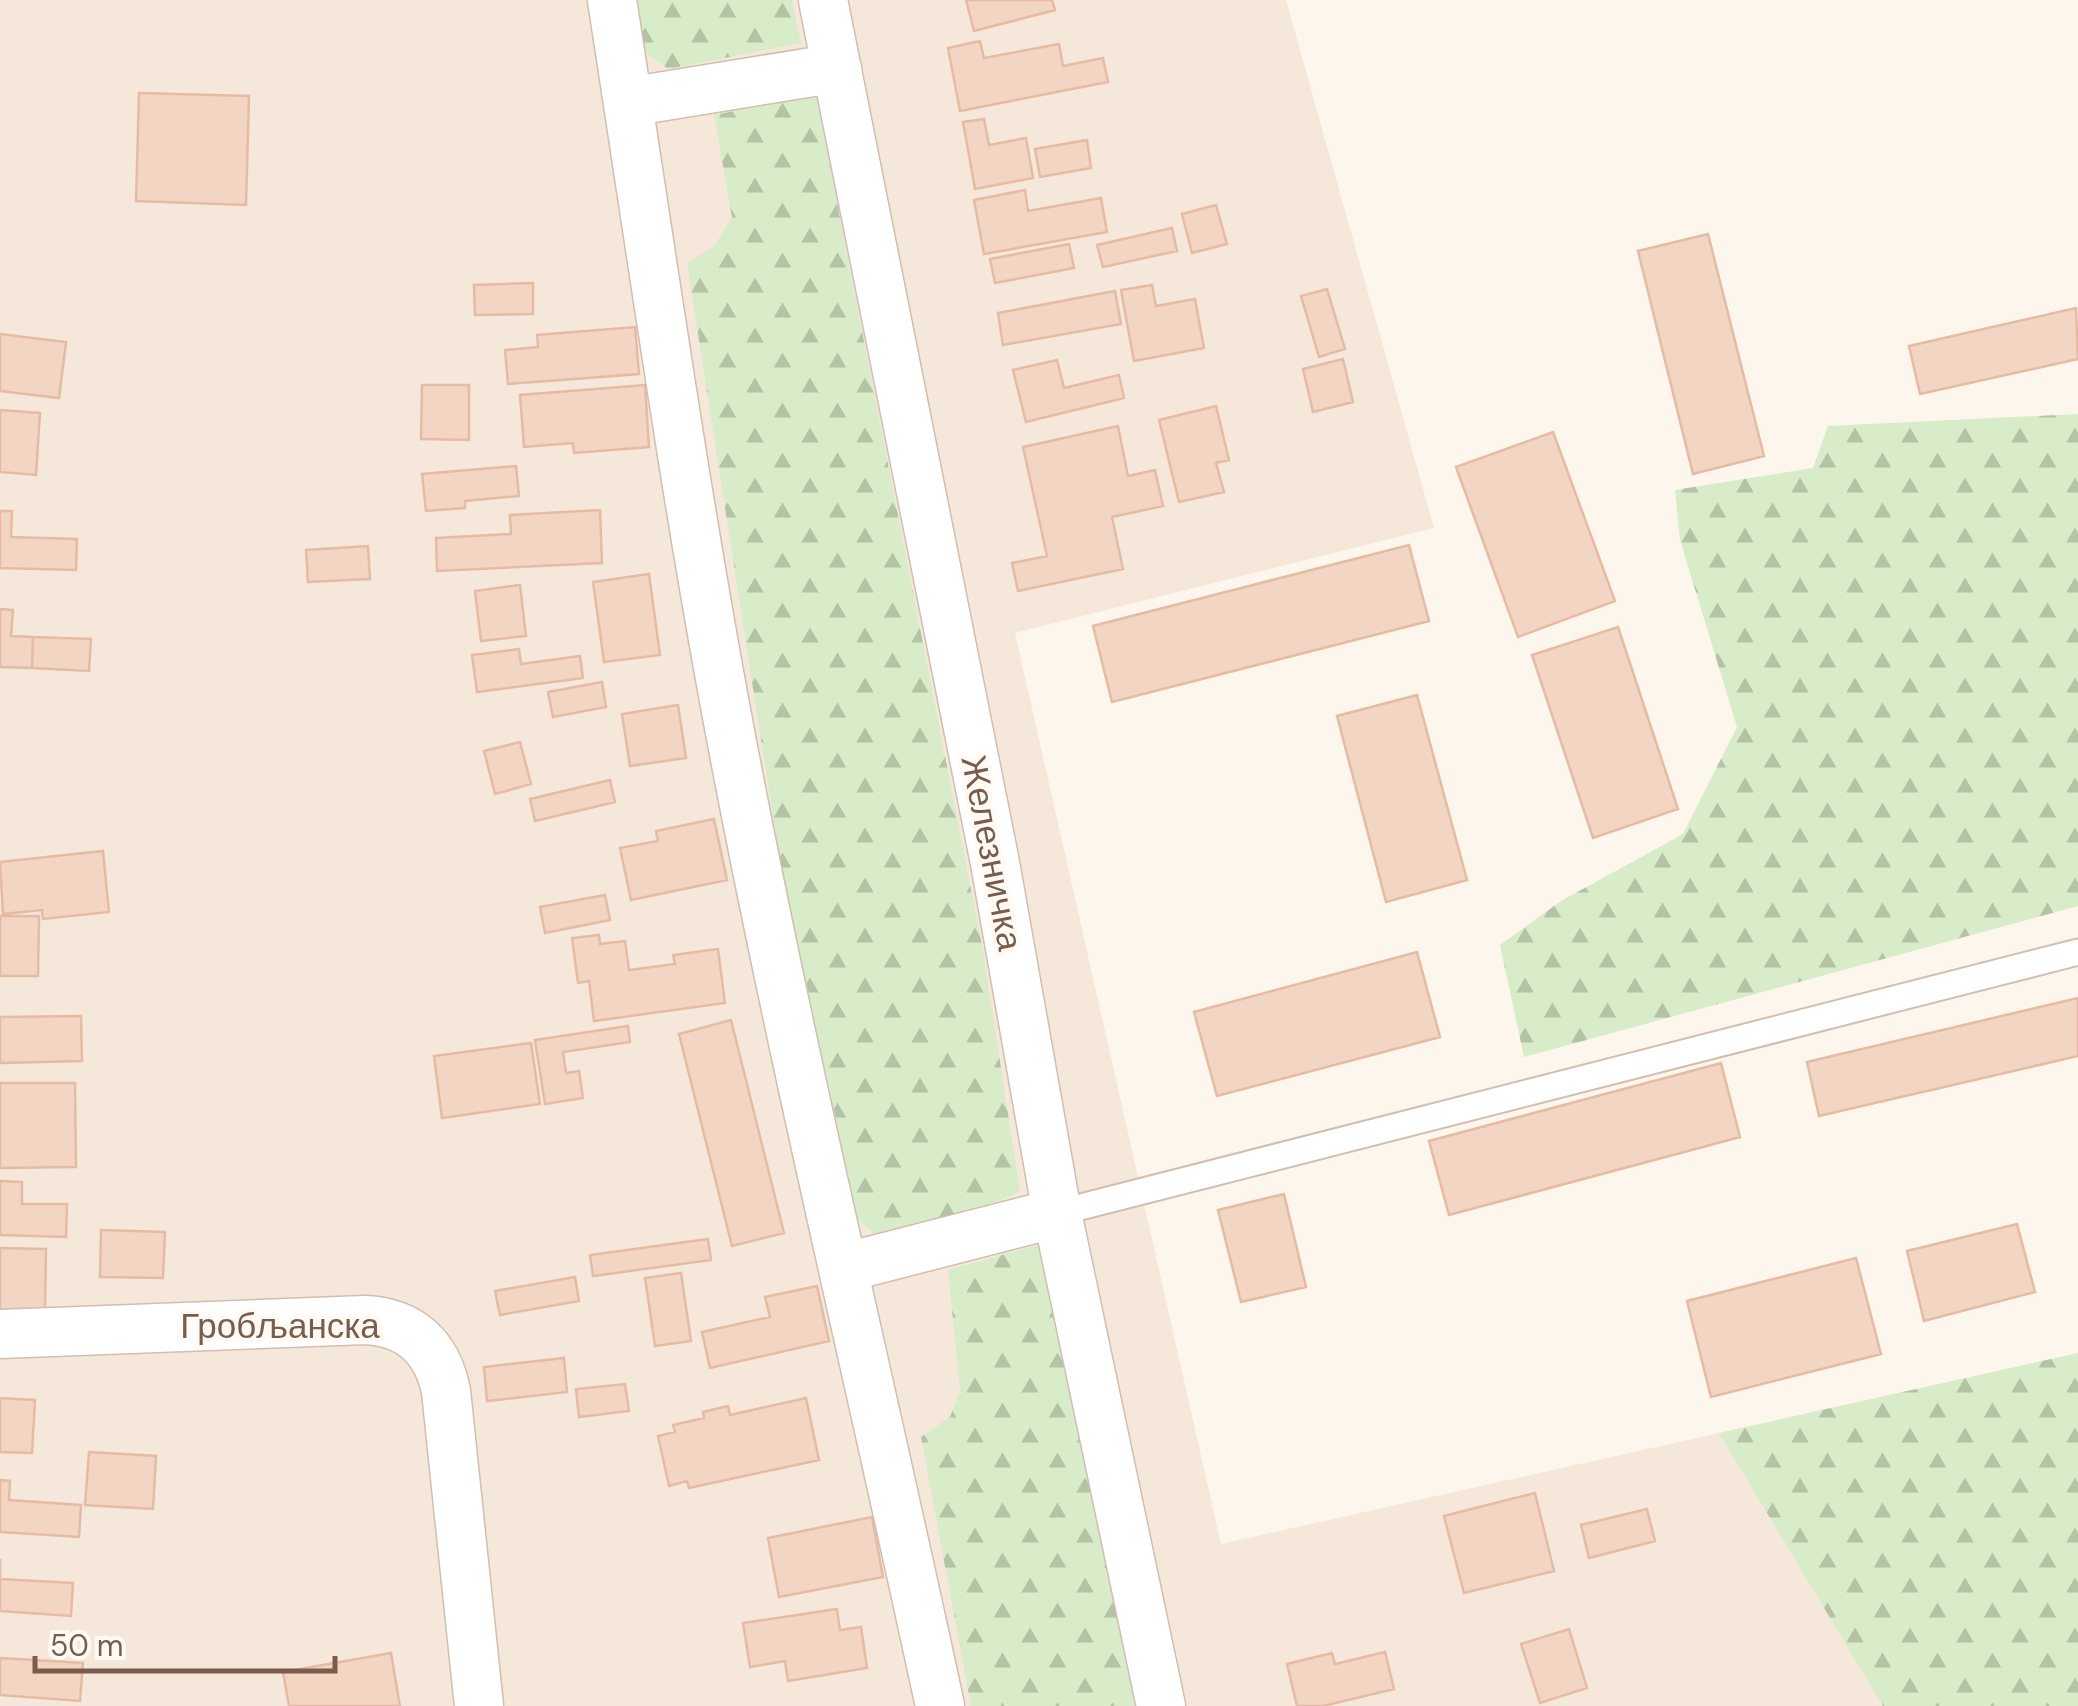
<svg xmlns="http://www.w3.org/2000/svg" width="2078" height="1706" font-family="'DM Sans',sans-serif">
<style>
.residential{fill:#f5e8da}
.forest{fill:url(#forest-firs)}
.building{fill:#f3d5c3;stroke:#e6bba3;stroke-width:2.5}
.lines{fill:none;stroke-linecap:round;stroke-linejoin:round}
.lane-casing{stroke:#d1beb0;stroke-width:29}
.street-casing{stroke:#d1beb0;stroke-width:51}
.lane{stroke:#fff;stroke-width:25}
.street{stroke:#fff;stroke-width:48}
.labels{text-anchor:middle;stroke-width:9;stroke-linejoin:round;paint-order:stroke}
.street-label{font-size:35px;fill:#7a5c4d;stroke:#fffaf3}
</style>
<defs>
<pattern id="forest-firs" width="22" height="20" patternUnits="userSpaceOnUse" patternTransform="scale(2.5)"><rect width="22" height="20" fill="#d8ecc9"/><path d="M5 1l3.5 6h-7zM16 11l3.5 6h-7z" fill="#b4c2a5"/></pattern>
</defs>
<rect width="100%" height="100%" fill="#fdf6ec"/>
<path class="residential" d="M0 0H1286L1434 528 1015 633 1221 1544 1719 1433 1884 1706H0Z"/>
<path class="forest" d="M633 0H792L801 43 668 69 646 53Z
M816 95 983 951 1020 1192 934 1226 877 1237 858 1219 780 862 687 263 714 246 732 217 714 115Z
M2078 414V906L1524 1057 1500 945 1561 901 1683 834 1737 727 1680 540 1675 490 1813 468 1828 426Z
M1042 1244 1136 1706H971L921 1437 950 1417 960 1391 948 1270Z
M2078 1353V1706H1883L1719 1433Z"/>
<path class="building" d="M966 0H1052L1055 10 974 31Z
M980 41 984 58 1059 44 1063 66 1103 58 1108 82 960 111 948 48Z
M139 93 249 96 246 205 136 201Z
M984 119 989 145 1026 138 1033 178 975 189 963 122Z
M1087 140 1091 168 1040 177 1035 149Z
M1025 190 1028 211 1101 198 1107 232 984 254 974 200Z
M1216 205 1227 244 1192 253 1182 214Z
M1172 228 1177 251 1103 267 1097 245Z
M1708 234 1764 456 1693 474 1638 251Z
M1069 244 1074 268 995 283 990 259Z
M533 283V314L475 315 474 285Z
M1152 285 1156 306 1195 299 1204 348 1134 361 1121 290Z
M1327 289 1345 349 1319 357 1301 296Z
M1115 291 1121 324 1003 345 998 313Z
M2076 308 2078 359 1920 394 1909 346Z
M635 327 639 374 508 384 505 350 538 347 537 335Z
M0 334 66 342 59 398 0 391Z
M1343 359 1353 402 1313 412 1303 369Z
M1057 360 1064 388 1119 375 1124 398 1026 422 1013 370Z
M422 385H469V440L421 439Z
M645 385 649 447 574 453 573 443 524 447 520 395Z
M1216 406 1229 460 1216 463 1224 492 1179 502 1159 420Z
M0 410 40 413 36 475 0 472Z
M1118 426 1128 476 1155 470 1163 506 1112 517 1123 569 1018 591 1012 563 1047 556 1023 447Z
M1553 432 1615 601 1518 637 1456 467Z
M516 466 519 496 465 501V508L426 511 422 474Z
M600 510 602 563 437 571 436 538 511 534 510 515Z
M0 511H12L11 537 77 539 76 570 0 568Z
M1409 545 1429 621 1112 702 1093 626Z
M368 546 370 579 308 582 306 550Z
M649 574 660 655 604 662 593 582Z
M520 585 526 636 481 641 475 591Z
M0 609 13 610 11 636 33 637 32 668 0 667Z
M1618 627 1678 809 1593 838 1532 655Z
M33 637 91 639 89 671 32 668Z
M519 649 521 664 580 656 583 678 477 692 472 655Z
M602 682 606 707 553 717 548 692Z
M1417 695 1467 880 1386 902 1337 716Z
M678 705 686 758 630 766 622 714Z
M520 742 531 784 495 794 484 751Z
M610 780 615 802 535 821 530 799Z
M714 819 727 880 631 900 620 848 658 841 656 831Z
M103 851 109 912 43 919 42 910 3 914 0 862Z
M605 895 610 920 545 933 540 907Z
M0 916H39L38 976H0Z
M599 935 600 944 625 941 629 970 675 964 673 955 718 949 725 1003 594 1021 589 981 578 983 572 938Z
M1417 952 1440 1037 1217 1096 1194 1012Z
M2078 998V1056L1819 1116 1807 1062Z
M81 1016 82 1061 0 1063V1017Z
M731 1020 784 1233 732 1246 679 1034Z
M628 1026 630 1042 563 1052 566 1073 579 1071 583 1098 545 1104 535 1040Z
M531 1043 540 1104 442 1118 434 1056Z
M1721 1063 1740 1137 1449 1215 1429 1141Z
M0 1083H75L76 1167 0 1168Z
M0 1181 22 1182V1204H67L66 1237 0 1235Z
M1284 1194 1306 1287 1241 1302 1218 1210Z
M2017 1224 2035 1292 1924 1321 1907 1251Z
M101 1230 165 1232 163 1278 100 1277Z
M708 1239 711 1260 593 1276 590 1255Z
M0 1248 46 1249 45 1310 0 1309Z
M1856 1258 1881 1354 1711 1397 1687 1301Z
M681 1273 691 1341 655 1346 645 1278Z
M575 1277 579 1301 500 1315 495 1291Z
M817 1286 829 1341 710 1368 702 1332 770 1317 765 1297Z
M564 1358 567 1392 487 1401 484 1367Z
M625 1384 629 1411 579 1417 576 1389Z
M0 1398 35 1400 32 1453 0 1452Z
M806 1398 819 1460 689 1488 687 1481 669 1486 658 1436 675 1432 673 1425 704 1418 703 1412 728 1406 730 1415Z
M89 1452 156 1456 153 1509 85 1505Z
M0 1480 10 1481 9 1500 81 1505 79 1537 0 1532Z
M1535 1493 1554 1571 1464 1593 1444 1516Z
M1647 1509 1655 1541 1589 1558 1581 1525Z
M872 1517 883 1577 779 1597 768 1538Z
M0 1559V1579L73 1583 71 1616 0 1611Z
M837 1609 840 1630 861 1627 867 1668 788 1681 785 1661 750 1667 743 1623Z
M1569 1629 1587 1688 1540 1703 1521 1644Z
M1385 1652 1394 1689 1323 1706H1297L1287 1664 1332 1653 1335 1664Z
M391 1653 400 1706H289L283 1672Z
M0 1658 83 1663 80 1701 0 1695Z"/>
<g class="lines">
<g class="lane-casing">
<path id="lane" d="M1057 1213 2078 952"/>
</g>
<g class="street-casing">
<path id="street" d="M612 0C653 262 689 524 740 784 800 1093 874 1398 940 1706
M823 0 995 863 1057 1213 1161 1706
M628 102 837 68
M843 1268 1057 1213
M0 1334 365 1320C410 1322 437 1347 446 1391L479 1706"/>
</g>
<use href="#lane" class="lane"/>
<use href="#street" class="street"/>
</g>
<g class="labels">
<g class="street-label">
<text transform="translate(992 853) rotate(79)" y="12">Железничка</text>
<text x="280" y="1338">Гробљанска</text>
</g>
</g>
<path d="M35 1656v15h300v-15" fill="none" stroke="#7a5c4d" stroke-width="5"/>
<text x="50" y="1656" font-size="30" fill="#7a5c4d" stroke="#fffaf3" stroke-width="8" paint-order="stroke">50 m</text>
</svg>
